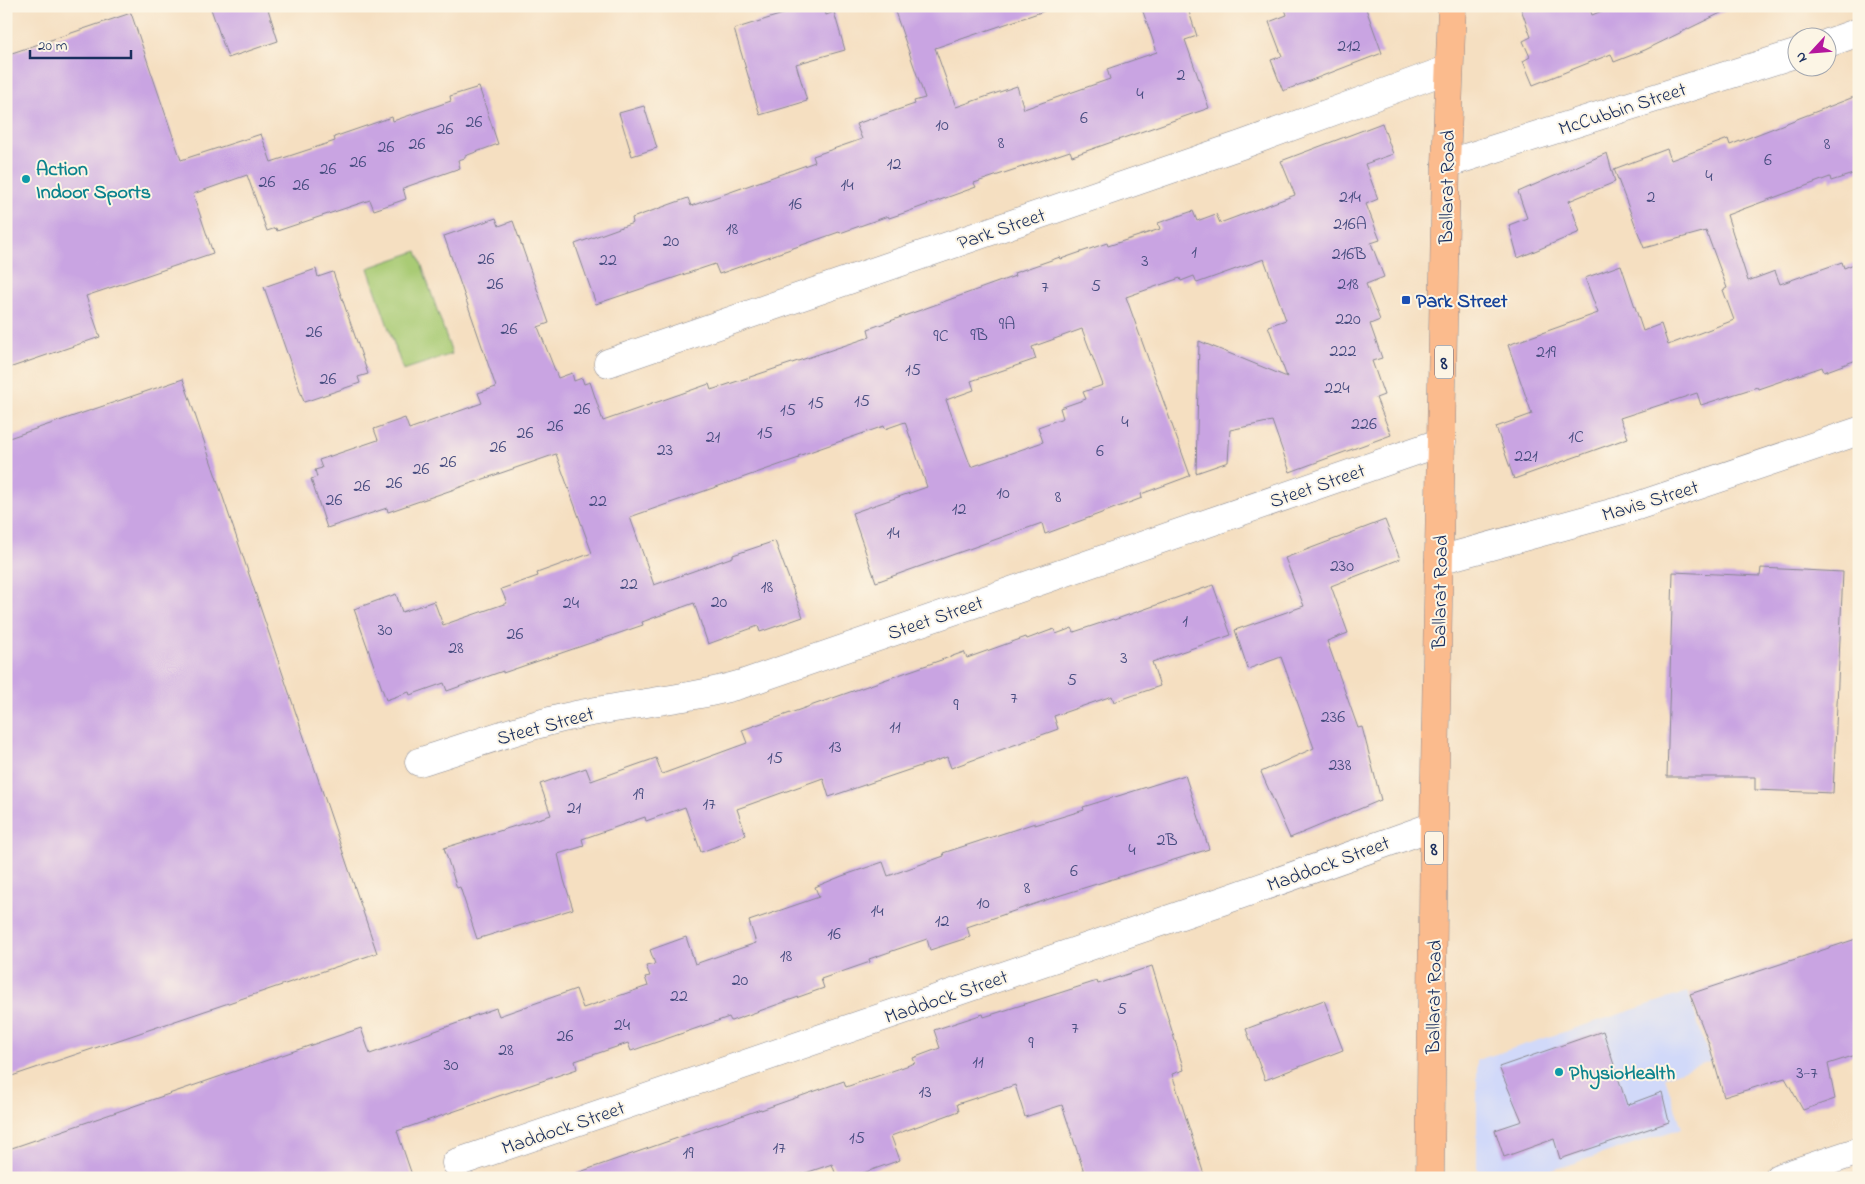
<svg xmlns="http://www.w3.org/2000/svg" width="1865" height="1184" font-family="'Indie Flower',sans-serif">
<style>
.built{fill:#d1d9f9}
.green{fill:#a9cb74;stroke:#627d69}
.building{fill:#c9a4e2;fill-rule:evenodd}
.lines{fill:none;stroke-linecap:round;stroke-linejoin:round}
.minor-casing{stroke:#888790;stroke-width:29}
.tertiary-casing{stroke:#888790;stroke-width:29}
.trunk-casing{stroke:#888790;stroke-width:29}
.minor{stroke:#fff;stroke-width:28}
.tertiary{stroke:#fff;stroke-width:28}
.trunk{stroke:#fbbb8d;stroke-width:28}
.culture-dot{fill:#0f9aa8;stroke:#fcf5e5;stroke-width:2}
.transit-dot{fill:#1a4fb4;stroke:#fcf5e5;stroke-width:2}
.labels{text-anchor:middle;stroke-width:4;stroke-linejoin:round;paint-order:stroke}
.number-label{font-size:18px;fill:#464c7f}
.shield{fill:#fcf5e5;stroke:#5e6a86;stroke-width:1}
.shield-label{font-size:19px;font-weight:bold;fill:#1b2f5e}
.street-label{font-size:20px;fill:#1b2f5e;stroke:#fcf5e5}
.culture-label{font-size:20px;font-weight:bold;fill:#0d838f;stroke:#fcf5e5;text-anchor:start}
.transit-label{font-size:20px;font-weight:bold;fill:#164399;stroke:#fcf5e5;text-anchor:start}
</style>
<rect width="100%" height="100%" fill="#fcf5e5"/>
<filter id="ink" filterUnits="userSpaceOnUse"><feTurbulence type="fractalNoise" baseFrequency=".02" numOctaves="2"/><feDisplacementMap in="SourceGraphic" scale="10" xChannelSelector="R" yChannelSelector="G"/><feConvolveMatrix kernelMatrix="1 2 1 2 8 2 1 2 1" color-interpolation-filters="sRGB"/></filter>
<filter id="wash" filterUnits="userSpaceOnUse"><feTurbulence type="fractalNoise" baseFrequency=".0096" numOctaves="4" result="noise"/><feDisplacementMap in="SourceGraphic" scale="20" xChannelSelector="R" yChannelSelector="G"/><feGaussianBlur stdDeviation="1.12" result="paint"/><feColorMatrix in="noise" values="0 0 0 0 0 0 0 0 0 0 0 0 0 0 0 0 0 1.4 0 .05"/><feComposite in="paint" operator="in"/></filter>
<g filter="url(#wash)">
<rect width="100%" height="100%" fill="#f5dfc1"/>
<path class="built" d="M1688 992 1710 1061 1665 1077 1682 1128 1528 1178H1480L1477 1170V1060Z"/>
<path class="green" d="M417 251 452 354 403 370 368 268Z"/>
<g id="blocks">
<path class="building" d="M210 6H267L278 41 228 58Z
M809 6H824L826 15 834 12 845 50 796 64 807 101 760 115 734 29Z
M893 6H1043L1044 11 935 48 956 107 1017 86 1024 109 1110 79 1107 69 1157 52 1141 6H1187L1197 36 1185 40 1209 108 1072 156 1070 151 974 183 976 187 904 213 889 218 888 216 840 233 839 232 719 274 715 264 596 304 575 244 633 223 632 218 688 198 691 206 815 162 813 156 862 139 856 124 915 104 914 101 925 98Z
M1284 6H1365L1382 53 1283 91 1271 60 1282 56 1269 22 1287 15Z
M1520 6H1589L1592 15 1614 6H1735L1645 50 1614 62 1611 54 1533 85 1523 61 1530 57 1523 41 1531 37Z
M131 13 181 160 261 134 271 162 335 141 334 137 392 117 393 121 451 101 450 96 479 87 498 144 465 156V158L458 160 460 168 403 188 406 199 374 210 370 200 277 231 276 228 267 231 247 175 193 194 213 253 86 296 100 337 6 369V55Z
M1859 95V172L1831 181 1830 177 1727 215 1748 281 1775 271 1780 284 1842 262 1844 268 1859 262V359L1824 372 1822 367 1758 389 1757 387 1701 405 1697 393 1620 418 1628 438 1514 479 1496 427 1532 414 1508 345 1598 313 1585 278 1621 265 1643 331 1661 324 1668 345 1734 320 1723 290 1727 288 1706 231 1644 248 1614 169 1667 149 1671 160 1728 139 1730 145Z
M644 106 657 148 632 156 619 113Z
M1382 123 1393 154 1365 164 1378 199 1366 204 1380 240 1371 243 1384 277 1366 284 1380 320 1370 324 1382 358 1372 361 1384 395 1376 398 1391 435 1290 472 1272 421 1230 430 1228 462 1196 473 1199 341 1287 377 1268 326 1286 320 1264 259 1197 283 1194 276 1181 281 1180 278 1126 297 1190 475 1187 477 1141 494 1142 498 1045 534 1042 523 876 582 852 513 927 487 905 422 885 429 884 426 798 456 799 458 630 517 654 585 733 557V555L775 541 803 617 760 632 758 626 708 644 694 603 642 622 643 625 503 673V671L447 691 444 683 410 695 409 692 386 700 354 609 396 594 402 612 434 601 443 625 507 603 501 589 538 576 537 573 592 553 556 454 388 512 387 508 327 528 311 479 317 477 315 470 322 468 319 460 378 440 374 429 405 418 409 429 482 403 478 393 496 387 444 236 496 218 499 226 513 221 549 323 538 327 558 378 572 373 574 381 582 378 584 384 590 382 603 421 709 384 711 390 870 337 868 329 1015 276 1014 273 1060 257 1061 259 1107 243 1108 246 1160 229 1158 223 1193 211 1197 221 1216 214 1220 223 1295 195 1281 161ZM1082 329 1103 385 1083 392 1086 399 1060 408 1063 418 1038 427 1043 442 971 467 946 400 974 390 971 381 1036 359 1032 347Z
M1607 153 1615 182 1569 201 1580 232 1518 258 1509 225 1527 218 1518 192Z
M316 269 318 277 333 272 368 374 358 377 360 383 304 402 264 287Z
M183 379 377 953 6 1078V439Z
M1385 520 1400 559 1331 586 1348 633 1327 641 1358 728 1362 727 1381 800 1290 838 1261 772 1314 748 1281 657 1248 669 1235 630 1304 606 1285 558Z
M1761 568 1843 572 1833 793 1755 790V777H1667L1673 572 1760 576Z
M1213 585 1231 635 1152 662 1160 686 1114 702 1112 696 1054 716 1058 729 951 768 947 757 829 797 823 778 737 809 746 835 701 852 685 807 646 821 645 817 582 839 584 846 558 854 564 880 573 909 477 939 460 887 457 888 444 848 551 815 540 784 586 768 591 781 656 758 662 774 747 743 742 730 964 652 967 658 1026 637 1027 639 1054 629 1056 634 1072 628 1074 632 1113 619 1114 620Z
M1185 775 1209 849 1058 896 967 927 970 937 930 950 927 939 869 959 870 962 821 979 824 988 731 1021 729 1017 631 1051 628 1043 575 1061 577 1069 397 1131 413 1178H6V1150L361 1028 370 1054 469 1019 468 1018 496 1008 499 1016 576 989 583 1008 648 986 645 977 650 976 646 966 655 964 650 950 686 937 695 964 756 943 749 921 819 897 815 887 842 876 883 862 888 876 944 856 943 853 1035 823V825L1084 810 1083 807Z
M1859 938V1054L1828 1064 1835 1099 1803 1110 1785 1078 1724 1097 1709 1044 1690 994Z
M1152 966 1184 1070 1172 1074 1205 1178H1086L1062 1105 1025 1117 1015 1085 957 1104 959 1111 891 1136 900 1160 849 1178H837L832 1164 791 1178H578L577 1173 761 1109V1110L844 1081 846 1087 915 1063 913 1058 940 1048 934 1030 983 1014 984 1017 1097 981 1098 984Z
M1324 1000 1343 1050 1265 1080 1246 1029Z
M1603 1031 1627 1105 1662 1092 1669 1122 1560 1159 1554 1139 1504 1157 1495 1130 1522 1121 1499 1067Z"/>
</g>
</g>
<g filter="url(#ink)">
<use href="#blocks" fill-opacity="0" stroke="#888790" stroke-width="1"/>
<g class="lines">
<g class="minor-casing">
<path id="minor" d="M1828 43 1859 32
M1446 164 1798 53
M608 363 1244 144 1449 69
M1439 560 1637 506 1859 431
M419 762C471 746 523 726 576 715 631 703 688 700 742 684L1442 442
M456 1163 1228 899 1434 826"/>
</g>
<g class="tertiary-casing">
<path id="tertiary" d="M1778 1178 1859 1151"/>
</g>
<g class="trunk-casing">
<path id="trunk" d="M1430 1178 1434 826 1446 164 1452 6"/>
</g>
<use href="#minor" class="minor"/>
<use href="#tertiary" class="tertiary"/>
<use href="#trunk" class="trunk"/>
</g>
</g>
<g class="culture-dot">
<circle cx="26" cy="179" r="5"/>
<circle cx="1559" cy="1072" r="5"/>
</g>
<rect class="transit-dot" x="1401" y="295" width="10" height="10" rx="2.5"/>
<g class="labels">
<g class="number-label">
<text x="1349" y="51">212</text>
<text x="1181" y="80">2</text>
<text x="1140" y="99">4</text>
<text x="1084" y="123">6</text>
<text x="474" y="127">26</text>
<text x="942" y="130">10</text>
<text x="445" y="134">26</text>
<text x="1001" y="148">8</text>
<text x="417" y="149">26</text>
<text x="1827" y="149">8</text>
<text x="386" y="152">26</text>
<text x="1768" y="165">6</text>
<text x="358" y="167">26</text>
<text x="894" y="169">12</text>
<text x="328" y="174">26</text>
<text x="1709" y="181">4</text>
<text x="267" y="187">26</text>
<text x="301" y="190">26</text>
<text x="847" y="190">14</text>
<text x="1350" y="202">214</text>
<text x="1651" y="202">2</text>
<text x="795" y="209">16</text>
<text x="1350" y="229">216A</text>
<text x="732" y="234">18</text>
<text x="671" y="246">20</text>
<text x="1194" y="257">1</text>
<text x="1349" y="259">216B</text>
<text x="486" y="264">26</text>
<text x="608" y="265">22</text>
<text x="1145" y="266">3</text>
<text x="495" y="289">26</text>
<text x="1348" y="289">218</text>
<text x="1096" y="291">5</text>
<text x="1045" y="292">7</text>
<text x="1348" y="324">220</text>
<text x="1007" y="329">9A</text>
<text x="509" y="334">26</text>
<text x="314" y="337">26</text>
<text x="979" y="340">9B</text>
<text x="941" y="341">9C</text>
<text x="1343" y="356">222</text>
<text x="1546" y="357">219</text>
<text x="913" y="375">15</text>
<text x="328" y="384">26</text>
<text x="1337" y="393">224</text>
<text x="862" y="406">15</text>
<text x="816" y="408">15</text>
<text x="582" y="414">26</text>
<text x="788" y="415">15</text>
<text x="1125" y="427">4</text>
<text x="1364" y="429">226</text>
<text x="555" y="431">26</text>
<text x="525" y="438">26</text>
<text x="765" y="438">15</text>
<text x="713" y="442">21</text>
<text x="1576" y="442">1C</text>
<text x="498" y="452">26</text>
<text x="665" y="455">23</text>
<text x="1100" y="456">6</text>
<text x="1526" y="461">221</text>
<text x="448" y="467">26</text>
<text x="421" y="474">26</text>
<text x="394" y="488">26</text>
<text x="362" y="491">26</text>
<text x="1003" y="498">10</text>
<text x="1058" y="502">8</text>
<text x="334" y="505">26</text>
<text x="598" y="506">22</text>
<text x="959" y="514">12</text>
<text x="893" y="538">14</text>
<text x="1342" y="571">230</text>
<text x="629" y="589">22</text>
<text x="767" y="592">18</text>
<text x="719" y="607">20</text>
<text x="571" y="608">24</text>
<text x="1185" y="626">1</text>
<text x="385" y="635">30</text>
<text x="515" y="639">26</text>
<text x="456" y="653">28</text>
<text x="1124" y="663">3</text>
<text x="1072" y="685">5</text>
<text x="1014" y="703">7</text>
<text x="956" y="710">9</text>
<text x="1333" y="722">236</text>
<text x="895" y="732">11</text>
<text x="835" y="752">13</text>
<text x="775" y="763">15</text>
<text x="1340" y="770">238</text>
<text x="638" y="799">19</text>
<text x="709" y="809">17</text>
<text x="574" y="813">21</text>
<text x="1167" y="845">2B</text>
<text x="1132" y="855">4</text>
<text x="1074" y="876">6</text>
<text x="1027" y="893">8</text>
<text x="983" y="908">10</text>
<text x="877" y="916">14</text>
<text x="942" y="926">12</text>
<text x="834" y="939">16</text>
<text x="786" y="961">18</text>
<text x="740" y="985">20</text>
<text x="679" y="1001">22</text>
<text x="1122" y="1014">5</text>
<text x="622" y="1030">24</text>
<text x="1075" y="1033">7</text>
<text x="565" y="1041">26</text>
<text x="1031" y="1048">9</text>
<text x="506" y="1055">28</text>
<text x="978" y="1067">11</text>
<text x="451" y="1070">30</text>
<text x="1807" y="1078">3-7</text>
<text x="925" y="1097">13</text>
<text x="857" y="1143">15</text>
<text x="779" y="1153">17</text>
<text x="688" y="1158">19</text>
</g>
<g class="shield">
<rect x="1435" y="345.5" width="18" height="33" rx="4"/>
<rect x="1425" y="831.5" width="18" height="33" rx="4"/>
</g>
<g class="shield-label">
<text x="1444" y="369">8</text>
<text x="1434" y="855">8</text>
</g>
<g class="street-label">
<text transform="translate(1622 108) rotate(-18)" y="7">McCubbin Street</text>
<text transform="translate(1446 187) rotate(-89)" y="7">Ballarat Road</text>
<text transform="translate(1001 228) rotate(-19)" y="7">Park Street</text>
<text transform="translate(1317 485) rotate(-19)" y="7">Steet Street</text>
<text transform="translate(1650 500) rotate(-17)" y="7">Mavis Street</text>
<text transform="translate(1439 592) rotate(-89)" y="7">Ballarat Road</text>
<text transform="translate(935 617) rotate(-19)" y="7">Steet Street</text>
<text transform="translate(545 725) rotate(-15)" y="7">Steet Street</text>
<text transform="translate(1328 863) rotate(-20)" y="7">Maddock Street</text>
<text transform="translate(946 996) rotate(-19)" y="7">Maddock Street</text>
<text transform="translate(1433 997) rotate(-89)" y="7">Ballarat Road</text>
<text transform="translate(563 1127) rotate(-19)" y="7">Maddock Street</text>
</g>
<g class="culture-label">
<text x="36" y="175">Action<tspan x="36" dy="23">Indoor Sports</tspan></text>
<text x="1569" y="1079">PhysioHealth</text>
</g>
<g class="transit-label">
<text x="1416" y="307">Park Street</text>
</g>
</g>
<rect width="1865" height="1184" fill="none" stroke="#fcf5e5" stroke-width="25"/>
<g transform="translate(1812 52) rotate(244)"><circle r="24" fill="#fcf5e5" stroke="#a2a6af"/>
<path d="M0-4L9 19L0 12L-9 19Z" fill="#b5179e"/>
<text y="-8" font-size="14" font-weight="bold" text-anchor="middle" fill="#1b2f5e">N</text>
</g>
<path d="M30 50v8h101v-8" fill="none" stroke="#1b2f5e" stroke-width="2.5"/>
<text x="38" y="50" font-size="15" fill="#1b2f5e" stroke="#fcf5e5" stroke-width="4" paint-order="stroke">20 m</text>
</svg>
